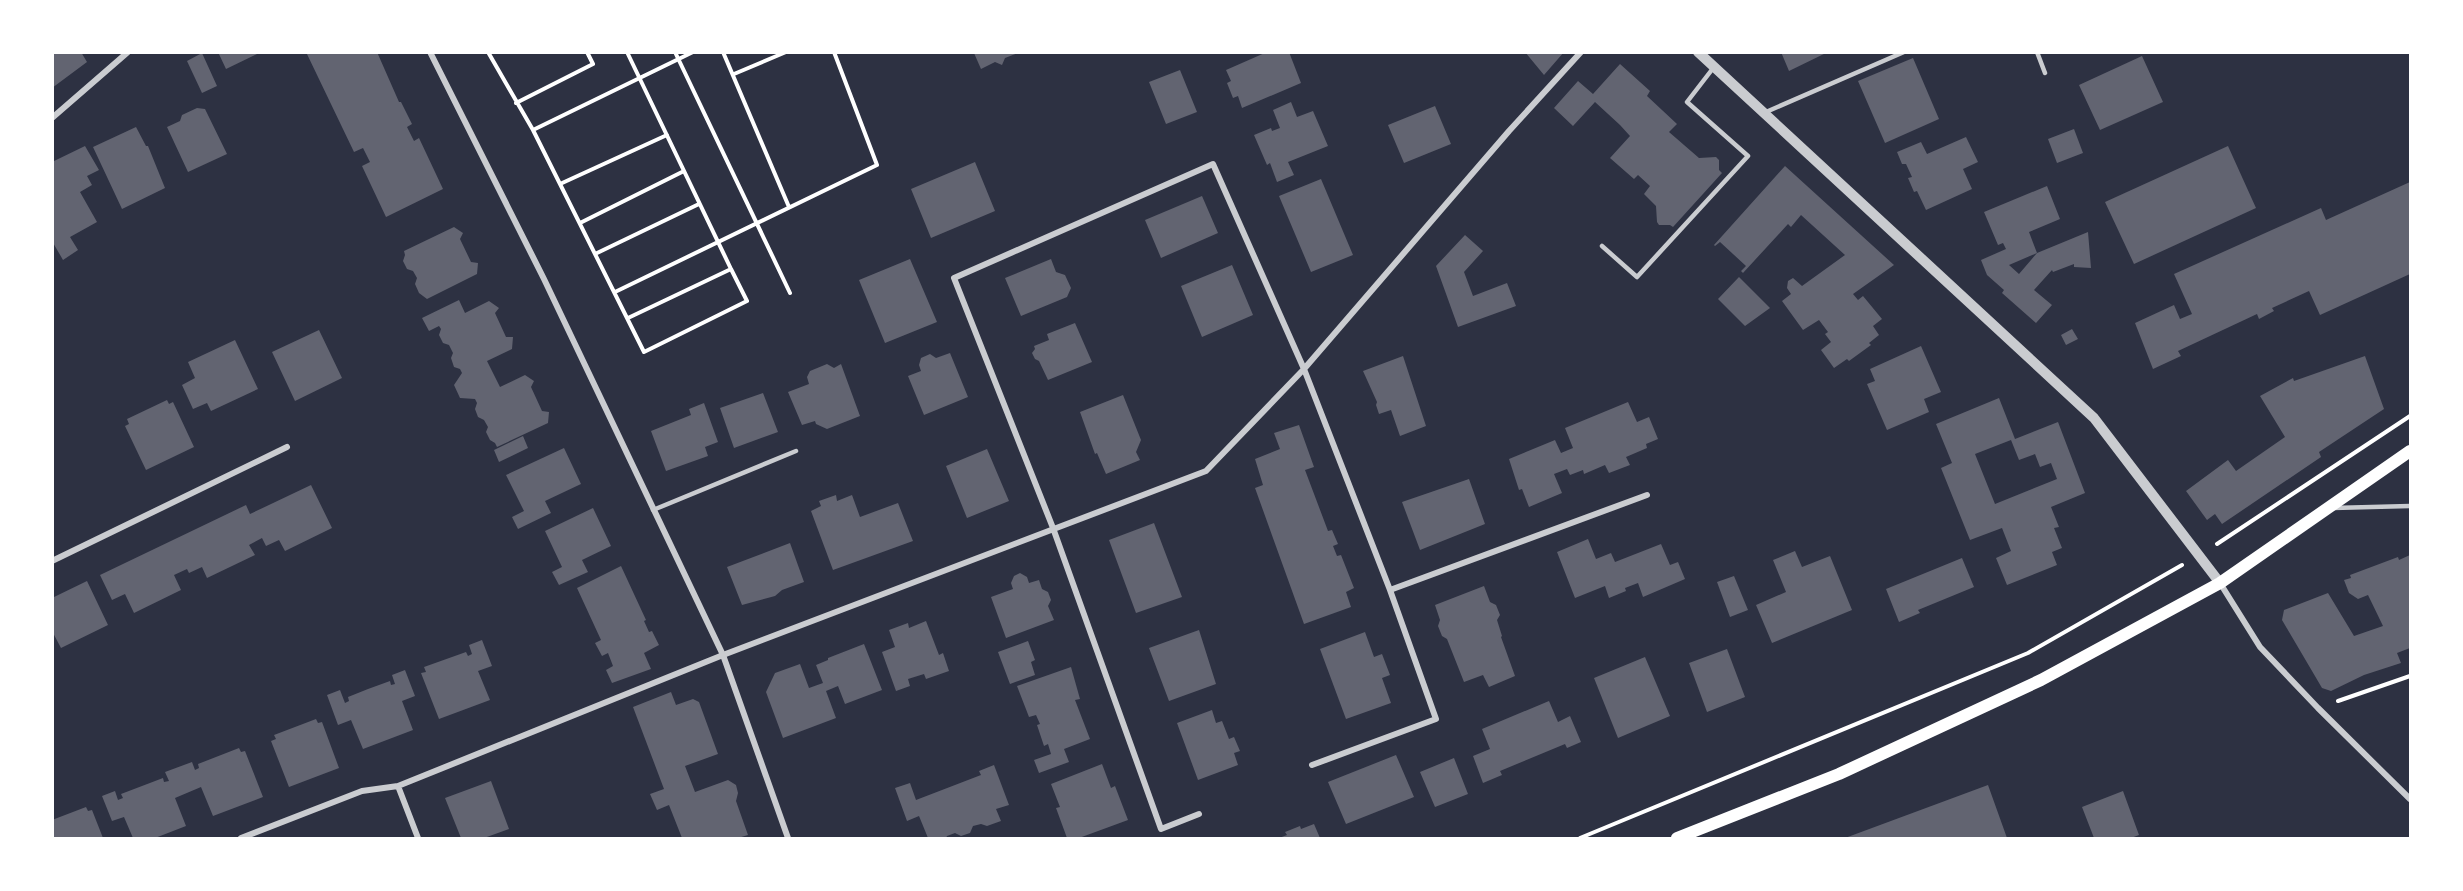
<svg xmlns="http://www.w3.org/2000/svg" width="2463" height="891" font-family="'Public Sans',sans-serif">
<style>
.building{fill:#626471;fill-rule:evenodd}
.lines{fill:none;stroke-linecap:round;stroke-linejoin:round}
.path{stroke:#fff;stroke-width:4}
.service{stroke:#caccd0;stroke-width:4.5}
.minor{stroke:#caccd0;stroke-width:6}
.tertiary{stroke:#caccd0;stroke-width:10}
.secondary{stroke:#fff;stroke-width:12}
</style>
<rect width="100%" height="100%" fill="#2d3142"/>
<path class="building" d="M52 52H81L87 62 52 88Z
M218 52H261L226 69Z
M306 52H377L399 102H401L412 124 407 127 414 141 419 138 443 189 386 217 362 166 370 162 363 148 354 152Z
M1267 52H1289L1301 83 1242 108 1238 96 1233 98 1227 83 1231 81 1226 70Z
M1525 52H1564L1544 75Z
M1781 52H1828L1789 71Z
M202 53 217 86 202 93 187 61Z
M974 53H1018L1005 58 1002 65 995 62 981 69Z
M2142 56 2163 102 2100 130 2079 85Z
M1913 58 1939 119 1885 143 1858 81Z
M1620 64 1650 91 1647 96 1677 124 1669 132 1699 158 1716 157 1719 160V170L1722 173 1673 227 1670 225H1659L1657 222 1656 206 1644 194 1650 186 1638 175 1634 179 1610 158 1630 136 1620 125 1595 102 1573 126 1554 108 1578 81 1593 94Z
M1180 70 1197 112 1166 124 1149 82Z
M1291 102 1297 117 1313 111 1328 146 1288 162 1294 175 1277 182 1270 163 1267 165 1254 135 1271 128 1272 131 1280 128 1273 110Z
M1435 106 1451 144 1404 163 1388 125Z
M197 108 205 109 227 154 188 172 167 127 180 121 182 115Z
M136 127 146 146H148L165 188 122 209 93 147Z
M2074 129 2083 153 2057 163 2048 139Z
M1966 137 1978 162 1963 169 1972 189 1926 210 1917 191 1914 192 1908 178 1912 177 1906 164H1902L1897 152 1921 142 1927 154Z
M85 146 99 170 87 176 92 185 80 192 97 222 70 237 78 250 63 260 52 241V162Z
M2228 146 2256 208 2134 264 2105 202Z
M975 162 995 211 931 238 911 189Z
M1785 166 1894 265 1853 294 1858 300 1863 296 1882 319 1873 326 1879 335 1869 343 1871 345 1849 361 1847 359 1834 368 1821 350 1831 342 1825 334 1828 332 1819 320 1803 330 1782 301 1791 294 1787 288 1788 281 1793 278 1802 286 1845 255 1801 215 1791 227 1788 224 1743 273 1741 271 1746 266 1720 242 1715 246 1714 245Z
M1321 179 1353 255 1311 272 1279 196Z
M2410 182V274L2320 315 2309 291 2272 308 2274 311 2259 319 2257 314 2178 351 2181 356 2153 369 2135 323 2174 305 2180 319 2192 314 2174 274 2321 208 2326 220Z
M2047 186 2060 219 2029 232 2037 253 2009 265 2019 274 2037 253 2088 232 2091 268 2074 267V264L2053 272 2052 270 2034 290 2052 305 2036 323 2002 293 2004 290 1987 275 1981 260 2006 249 2003 243 1998 245 1984 212Z
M1202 196 1218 233 1161 258 1145 220Z
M454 227 463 233 460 239 471 262 478 263 477 274 427 299 419 293 415 284 417 278 413 271 407 269 403 261 405 255 404 251Z
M1465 235 1483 251 1464 272 1473 296 1507 283 1516 306 1458 327 1436 266Z
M910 259 937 322 885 343 859 280Z
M1051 259 1056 272 1065 275 1071 288 1067 297 1021 316 1005 278Z
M1232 265 1253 315 1202 337 1181 286Z
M1739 277 1770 308 1745 326 1718 299Z
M459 300 465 313 489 301 499 308 495 313 506 337H513L512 349 487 361 500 387 525 375 534 381 531 387 542 411 549 412 548 423 497 447 495 443 490 440 486 432 488 427 484 420 478 417 475 409 477 403 475 399 460 398 454 385 462 373 460 369 454 367 451 358 453 353 449 345 443 343 439 335 441 329 439 326 429 331 422 318Z
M1075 323 1092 362 1048 380 1039 361 1035 359 1032 353 1035 349 1034 346 1049 340 1047 334Z
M2072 329 2078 339 2066 345 2061 335Z
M319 330 342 378 295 401 272 352Z
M235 340 258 389 211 411 207 403 193 409 182 385 195 378 188 362Z
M1921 346 1941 392 1924 399 1929 412 1887 430 1867 384 1875 381 1870 369Z
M950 353 968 397 924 415 908 376 921 371 919 365 921 358 930 354 936 358Z
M1403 356 1426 426 1400 436 1391 410 1379 414 1376 405 1377 402 1363 371Z
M2365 356 2384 409 2319 452 2321 457 2222 524 2215 514 2207 520 2186 491 2228 460 2236 471 2285 437 2260 396 2293 378 2294 381Z
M827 364 834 368 841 364 860 416 827 429 816 424 815 421 802 425 788 392 809 384 807 377 810 371Z
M763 393 778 432 734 448 720 408Z
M1123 395 1141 440 1136 452 1140 460 1106 474 1097 453 1095 454 1080 412Z
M1999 398 2015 439 2058 422 2085 493 2051 507 2059 527 2054 528 2062 548 2052 552 2057 565 2007 585 1996 558 2011 551 2002 528 1970 540 1941 468 1952 463 1936 424ZM2011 440 2019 460 2035 454 2040 467 2051 463 2057 479 1995 504 1975 454Z
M167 400 169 404 173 402 194 447 146 470 125 426 129 424 127 419Z
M1628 402 1637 422 1649 417 1658 439 1646 444 1647 448 1626 457 1630 465 1609 473 1605 465 1584 474 1583 470 1570 475 1567 469 1554 474 1562 493 1529 507 1522 489 1519 490 1509 459 1555 440 1561 453 1573 448 1565 428Z
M704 403 718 442 705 447 708 456 666 471 651 431 691 415 689 409Z
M1299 425 1314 467 1305 470 1328 531 1332 530 1338 544 1333 546 1337 556 1341 555 1354 588 1346 592 1351 607 1304 624 1255 488 1263 485 1255 459 1280 449 1274 433Z
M523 436 528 448 499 462 494 450Z
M564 448 581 484 545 501 551 513 518 529 512 517 524 511 506 475Z
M987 449 1009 501 967 518 946 466Z
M1469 479 1485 524 1420 550 1402 502Z
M311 485 332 528 285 551 279 540 266 546 262 538 249 545 255 555 207 578 202 567 189 573 187 569 174 575 181 590 134 613 125 594 112 600 100 575 246 505 250 514Z
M836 495 837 501 852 495 860 517 898 503 913 541 833 570 811 511 821 506 819 501Z
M593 508 611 546 582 560 588 572 559 585 552 572 562 567 545 531Z
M1154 523 1182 597 1136 613 1109 540Z
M1588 539 1596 559 1611 553 1615 562 1661 544 1670 565 1678 562 1685 579 1643 597 1638 583 1625 588 1626 591 1609 598 1605 586 1575 598 1557 552Z
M790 543 804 582 782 590 775 596 742 605 727 567Z
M1795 551 1802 567 1830 556 1852 610 1772 643 1756 605 1786 592 1773 560Z
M2410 555V648L2397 653 2401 663 2364 675 2331 691 2322 688 2282 620 2284 610 2328 593 2354 636 2383 626 2368 595 2358 599 2349 593 2344 580 2351 578 2350 575 2398 557 2399 560Z
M1962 558 1974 587 1918 610 1920 613 1899 622 1886 589Z
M621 566 646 620 644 621 649 632 652 631 659 645 644 653 651 669 612 683 606 670 613 666 608 653 602 656 595 643 601 640 577 588Z
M1020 573 1027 577 1029 583 1039 580 1042 589 1048 592 1051 600 1048 606 1054 620 1006 638 991 597 1013 589 1011 583 1014 576Z
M1734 576 1748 610 1730 617 1717 582Z
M87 581 108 625 61 648 52 631V598Z
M1484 586 1490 602 1496 605 1500 615 1497 620 1502 636 1501 637 1515 676 1489 687 1483 675 1464 682 1447 639 1442 636 1438 626 1440 620 1435 605Z
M926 621 939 655 943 653 949 671 926 679 924 674 908 679 910 686 896 691 882 652 895 647 889 630 908 623 909 628Z
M1199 630 1216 684 1169 701 1149 648Z
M1365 632 1374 657 1382 654 1390 675 1382 678 1391 703 1346 719 1320 649Z
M482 640 492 666 478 671 490 700 439 719 421 673 426 672 424 667 466 652 468 656 472 654 469 645Z
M1028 641 1035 660 1031 662 1035 675 1010 684 998 652Z
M864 644 882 690 845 704 838 686 826 691 836 718 783 738 766 692 775 673 800 664 809 688 823 683 816 665 828 660V658Z
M1727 649 1745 697 1707 712 1689 663Z
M1645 657 1670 716 1618 738 1594 678Z
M1071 667 1080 699 1075 700 1090 739 1064 749 1069 762 1039 773 1034 760 1051 754 1048 744 1044 746 1037 725 1040 724 1036 715 1029 717 1017 686Z
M405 670 415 696 402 701 413 730 363 749 351 720 338 725 327 695 340 690 345 703 349 701 348 697 368 689 390 681 391 685 395 684 392 675Z
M671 692 676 705 693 699 699 702 718 754 685 766 695 792 728 780 736 785 738 793 736 801 748 835 738 838H682L669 805 657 810 650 794 664 789 633 707Z
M1549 701 1558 722 1570 716 1581 742 1567 748 1565 744 1500 771 1502 775 1483 783 1473 756 1490 749 1482 729Z
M1212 710 1216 723 1222 721 1229 739 1234 737 1240 751 1234 753 1238 765 1198 780 1177 723Z
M316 719 318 723 322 722 339 768 289 787 271 741 276 739 274 735Z
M239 748 241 752 245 751 263 797 213 816 201 787 175 798 186 826 155 838H133L124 817 112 821 102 796 115 791 118 800 123 798 121 794 163 778 164 782 169 781 165 772 192 762 195 770 199 768 198 764Z
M1396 755 1414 797 1346 824 1328 782Z
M1454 758 1468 794 1435 807 1420 772Z
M1102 764 1111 788 1115 786 1128 820 1079 838H1067L1056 808 1060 807 1051 784Z
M994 765 1009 805 996 809 1001 821 987 826 981 824 973 826 970 833 961 836 955 833 947 836 946 838H928L919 816 907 821 895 788 910 783 916 800 981 775 979 771Z
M491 781 509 829 484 838H461L445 798Z
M1988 785 2007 838H1845Z
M2123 791 2139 835 2131 838H2094L2082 807Z
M86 807 88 811 92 810 103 838H52V820Z
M1314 824 1320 838H1279L1287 835 1285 832 1300 826 1301 829Z"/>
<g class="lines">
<path class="path" d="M488 52 533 130 644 352 747 301 731 269
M627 52 731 269 628 318
M675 52 790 293
M723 52 789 207
M734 74 786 52
M516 103 593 64 587 52
M533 130 693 52
M560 184 667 135
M580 223 684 171
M595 254 699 204
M615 292 877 165 834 52
M2217 544 2410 416
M2338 701 2410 676
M1580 838 2028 653 2182 565"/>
<path class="service" d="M2037 52 2045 73
M1766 112 1904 52
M1602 246 1637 277 1748 156 1687 102 1714 67
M2333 508 2410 506
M653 510 796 451"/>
<path class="minor" d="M430 52 544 279 723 655 788 838
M52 118 128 52
M52 561 287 447
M2220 583 2260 647 2318 708 2410 799
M1390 590 1647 495
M398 786 418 838
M1199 814 1161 829 1053 528 954 278 1213 164 1304 369 1390 590 1436 719 1312 765
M241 838 362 791 398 786 723 655 1206 471 1304 369 1509 131 1581 52"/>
<path class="tertiary" d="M1698 52 2094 418 2220 583"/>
<path class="secondary" d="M1677 838 1839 774 2041 680 2220 583 2410 451"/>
</g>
<rect width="2463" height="891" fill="none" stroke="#ffffff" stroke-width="108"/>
</svg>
